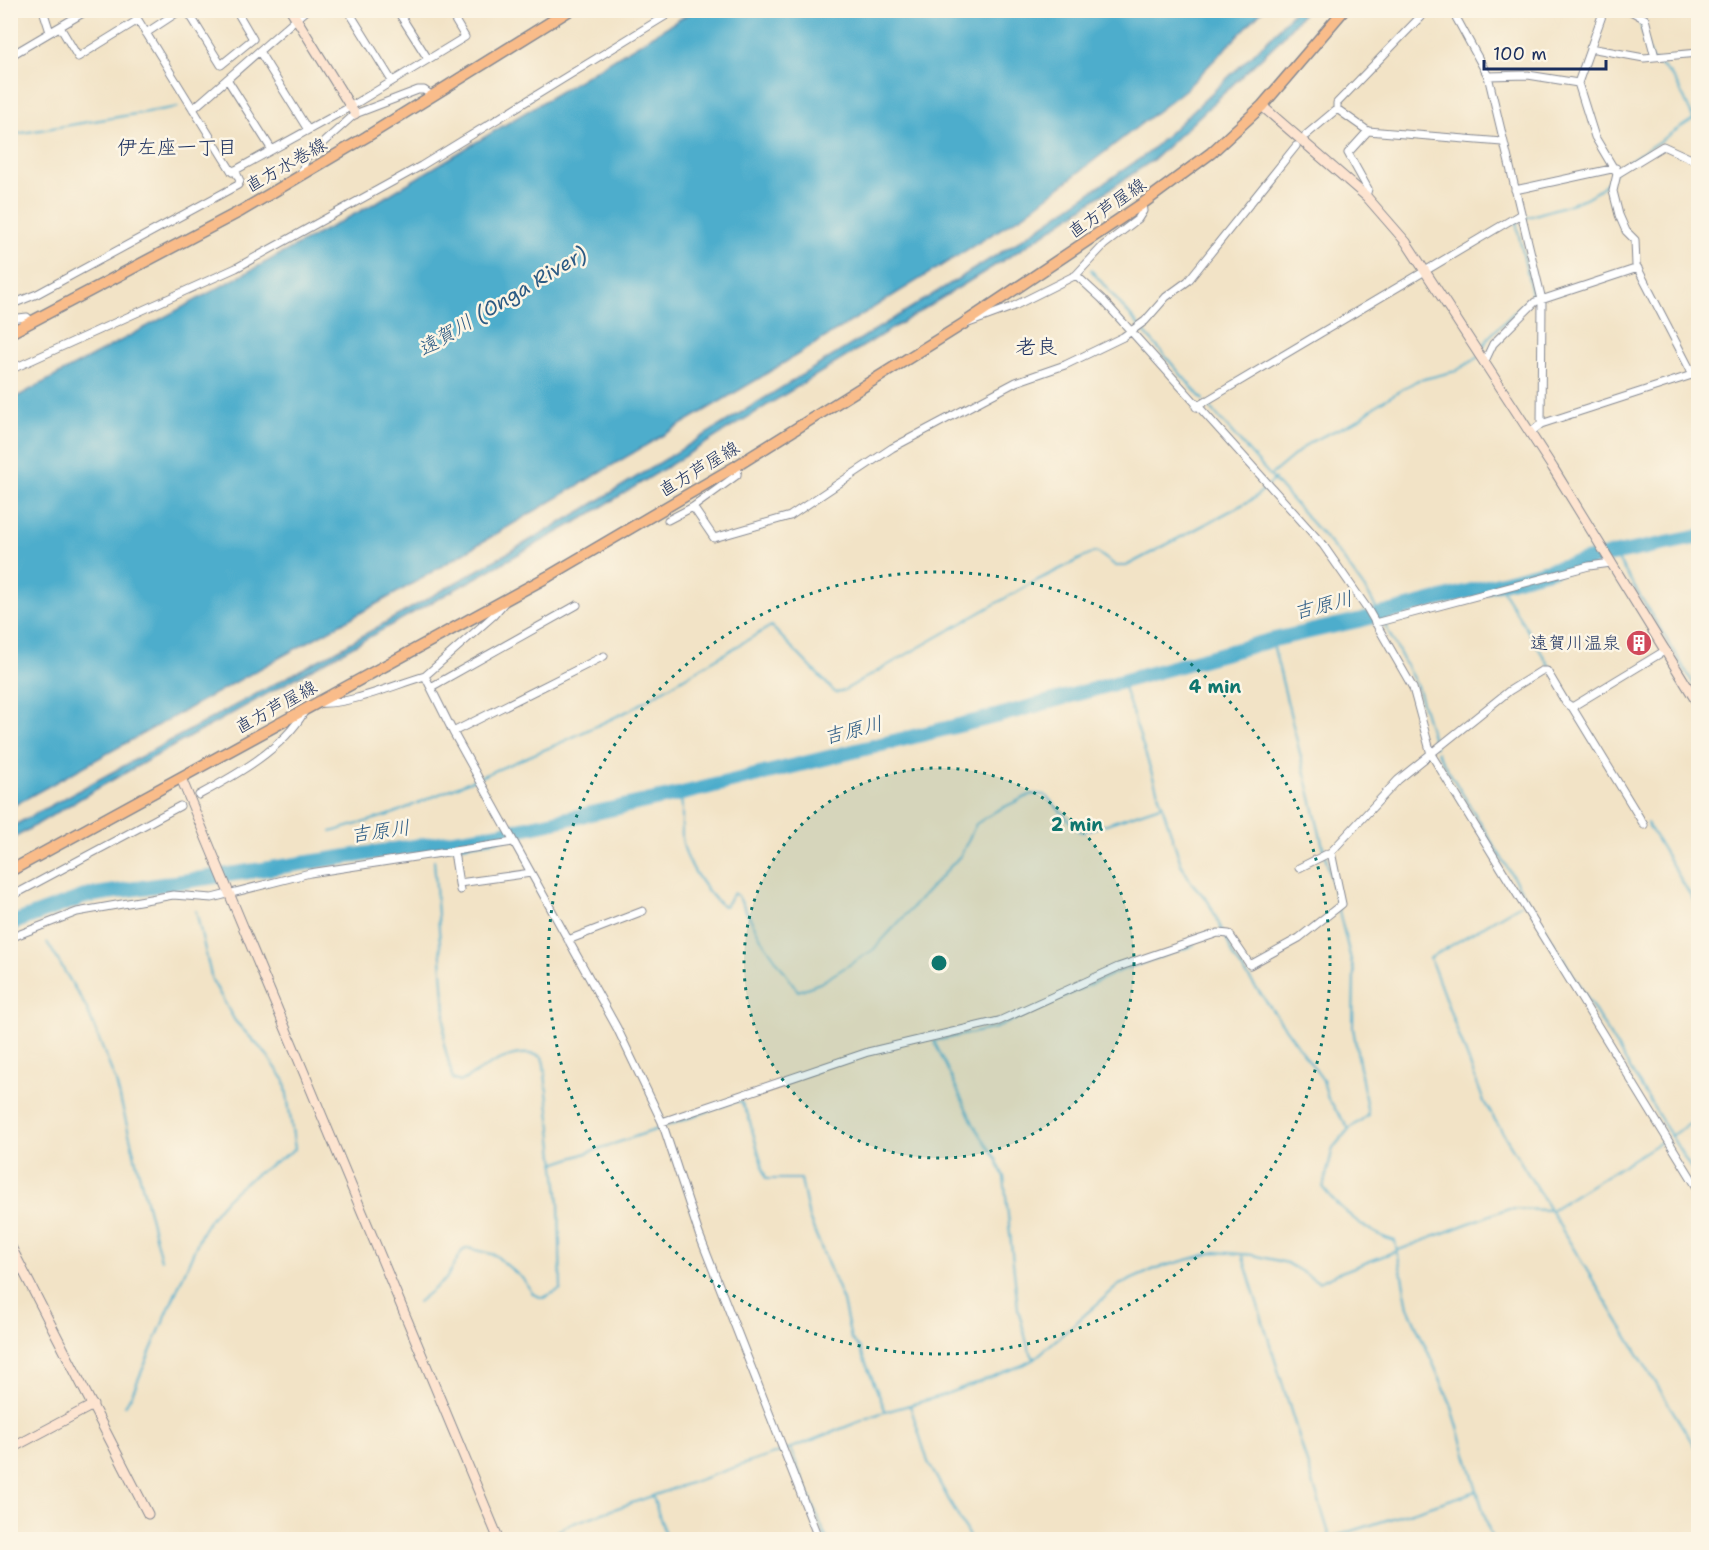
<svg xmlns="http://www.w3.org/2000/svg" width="1709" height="1550" font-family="'Shantell Sans','Klee One',sans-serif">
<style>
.water{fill:#4dadcc;stroke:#346e95;stroke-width:1.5}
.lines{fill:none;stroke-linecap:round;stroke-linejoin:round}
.stream{stroke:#4dadcc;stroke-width:2}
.river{stroke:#4dadcc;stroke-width:15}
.street-casing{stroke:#868992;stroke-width:9}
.secondary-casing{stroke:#868992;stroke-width:11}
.primary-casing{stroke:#868992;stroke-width:13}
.street{stroke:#fff;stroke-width:7}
.secondary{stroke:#fde4d0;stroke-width:9}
.primary{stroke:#f9bc8a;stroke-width:10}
.ring{fill:none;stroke:#0f766e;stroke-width:3;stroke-dasharray:3 6}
.labels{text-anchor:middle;stroke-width:5;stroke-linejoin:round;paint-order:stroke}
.street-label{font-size:18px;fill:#1b2f5e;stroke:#fcf5e5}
.poi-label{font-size:18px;fill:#1b2f5e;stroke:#fcf5e5;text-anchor:end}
.neighbourhood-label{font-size:20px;fill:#1b2f5e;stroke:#fcf5e5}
.water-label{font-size:20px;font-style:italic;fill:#2c5b84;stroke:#fcf5e5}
.quarter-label{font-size:21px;fill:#1b2f5e;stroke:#fcf5e5}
.centre{fill:#0f766e;stroke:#fcf5e5;stroke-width:3}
.ring-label{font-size:18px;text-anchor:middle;font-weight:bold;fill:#0f766e;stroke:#fcf5e5;stroke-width:5;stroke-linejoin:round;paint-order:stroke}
</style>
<rect width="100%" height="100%" fill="#fcf5e5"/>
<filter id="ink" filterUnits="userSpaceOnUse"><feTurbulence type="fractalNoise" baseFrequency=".0167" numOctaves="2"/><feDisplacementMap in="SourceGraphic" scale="12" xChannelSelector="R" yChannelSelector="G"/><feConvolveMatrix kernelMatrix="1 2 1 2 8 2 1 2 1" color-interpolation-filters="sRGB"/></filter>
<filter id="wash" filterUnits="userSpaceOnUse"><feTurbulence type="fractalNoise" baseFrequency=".008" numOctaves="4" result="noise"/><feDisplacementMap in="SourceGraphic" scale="24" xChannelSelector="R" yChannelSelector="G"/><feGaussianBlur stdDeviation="1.35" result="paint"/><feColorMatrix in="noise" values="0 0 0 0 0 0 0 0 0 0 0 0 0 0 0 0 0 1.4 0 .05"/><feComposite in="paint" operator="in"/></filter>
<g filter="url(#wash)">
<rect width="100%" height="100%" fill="#f2e3c6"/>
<path class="water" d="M693 11H1262L1186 89 1025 214 758 379 398 592 11 807V400L377 202Z
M1294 11H1305L1279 41 1153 160 1020 250 587 516 98 788 11 840V827L341 648 583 510 1016 243 1148 153 1272 36Z"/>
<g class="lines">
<path class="stream" d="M1639 19 1651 60C1676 71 1683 97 1694 120
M10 135 178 107
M1618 168 1698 116
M1091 270 1203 400
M1481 352 1488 338 1532 295 1516 222C1550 206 1594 207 1615 172
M1207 404 1341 556 1369 595 1417 686 1435 747
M1272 474 1310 442 1358 420 1378 404 1416 381 1456 371 1478 357
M1615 555 1698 691
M1503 591 1573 704
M1272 640 1354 972 1353 1028 1368 1115 1349 1129
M1122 681 1181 864 1191 882 1208 901 1223 932
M1437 752 1698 1180
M680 794C684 809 681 822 682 837 683 859 705 890 721 905L725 906 734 893 738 896 762 940 798 991 820 983 873 950 961 855 976 824 996 811 1032 794 1045 795 1079 831 1083 832 1163 805
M1647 823 1698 908
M331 832 392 814 558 744 630 710 771 626 832 689 835 693 841 692 1030 584 1094 552 1098 553 1116 566H1126L1253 499 1275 479
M189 880 190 886
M1521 904 1430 958 1484 1102 1698 1452
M1226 937 1233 956 1323 1080 1328 1099 1349 1129 1333 1148 1323 1188C1340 1209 1368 1234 1395 1241L1408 1307 1451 1404 1492 1540
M47 942 86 1007 116 1082 161 1260
M666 1126 736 1101 741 1102 748 1115 766 1179H801L809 1218 843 1301 851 1339 859 1347 886 1412
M1670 1136 1698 1119
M554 1164 661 1128
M1242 1254 1331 1540
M418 1302 446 1279 462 1251 468 1248 495 1255 524 1280 533 1294 543 1298 561 1289 559 1203 544 1064 542 1057C513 1045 484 1069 460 1082L453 1079 444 1044 445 1012 434 860
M1034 1359 1028 1347 1018 1309 1004 1177 996 1159 974 1125 934 1041 996 1028 1117 972 1194 945
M910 1405 928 1462 971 1540
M125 1406 132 1394 202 1232C227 1188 255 1176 295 1149L285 1081 267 1055 235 1021 212 980 196 911
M790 1448 827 1540
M653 1497 667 1540
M542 1540 568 1525 800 1445 881 1413 938 1397 1023 1365 1034 1359 1119 1285 1157 1268 1216 1252 1253 1255 1287 1263 1319 1282 1336 1274 1506 1209 1551 1210 1665 1139
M1324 1540 1477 1491"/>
<path class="river" d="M10 924 86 896 497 834 680 794 997 716 1272 640 1360 620 1595 558 1698 537"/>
</g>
</g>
<g filter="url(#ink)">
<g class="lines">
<g class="street-casing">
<path id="street" d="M43 10 50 32
M132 10 232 172 350 107 465 37 449 10
M187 10 221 65 253 39 236 10
M348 10 392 81
M397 10 428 59
M1452 10 1488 76 1542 300 1541 424
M1629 10 1645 19 1655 57
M60 27 78 57 138 20
M146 33 181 10
M1590 48 1644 58 1698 53
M259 51 308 130
M10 56 88 10
M1488 76 1528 75 1578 83 1595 137 1617 174 1663 146 1698 162
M227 79 272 150
M1578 83 1604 10
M193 109 306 10
M1337 109 1368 131 1502 142
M1306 135 1337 109V103L1427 10
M301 174 306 158 355 114 418 90H424L431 95
M1617 174 1613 191 1619 215 1626 231 1635 240 1636 265 1693 375
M1515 190 1616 168
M1366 196 1368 189 1348 153 1368 131
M1076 275 1104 245 1138 219 1143 211 1142 204
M10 305 37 294 238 185 240 181 235 170
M10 319 27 317 31 321
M966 324 1012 307 1076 275 1102 299 1323 545 1367 608 1413 688 1431 754 1698 1189
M1484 363 1493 344 1535 302 1638 268
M10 370 236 268 421 166 675 10
M1196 407 1521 214
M1530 433 1541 424 1698 373
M693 507 714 538 790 516 892 448 1016 382 1065 365 1123 337 1145 321 1166 297 1188 281 1296 146
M668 520 693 507 737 475 738 465
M1375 623 1589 566 1611 563
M425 676 493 616 504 603
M431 687 577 605
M319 703C350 705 394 685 425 676L453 732 617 1028 662 1122 699 1234 819 1540
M1572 707 1666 650
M453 732 604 656
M199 795C236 775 283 749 304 712
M454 852 460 890
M1299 868 1331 852 1398 780 1509 691 1541 671H1547L1566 703 1572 707 1644 825
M459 883 531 873
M10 897 180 806
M10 938 77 912 173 895 212 898 310 873 513 842
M568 940 643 911
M662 1122 868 1052 999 1021 1118 967 1218 933 1229 934 1250 965 1299 938 1342 904 1331 852"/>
</g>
<g class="secondary-casing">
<path id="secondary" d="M291 10 355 114
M1262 106 1366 196 1406 242 1553 468 1698 704
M181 778 499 1540
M10 1245 148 1514
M10 1449 93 1405"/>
</g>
<g class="primary-casing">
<path id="primary" d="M10 333 241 211 366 137 570 10
M10 871 549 576 738 465 963 324 1142 204 1211 153 1262 106 1344 10"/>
</g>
<use href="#street" class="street"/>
<use href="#secondary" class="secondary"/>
<use href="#primary" class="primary"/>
</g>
</g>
<circle cx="939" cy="963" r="195" fill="#0f766e" fill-opacity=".12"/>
<g class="ring">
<circle cx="939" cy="963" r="195"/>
<circle cx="939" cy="963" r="391"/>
</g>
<defs>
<g id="building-disc" transform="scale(1.35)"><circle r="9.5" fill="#d1495b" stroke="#fcf5e5"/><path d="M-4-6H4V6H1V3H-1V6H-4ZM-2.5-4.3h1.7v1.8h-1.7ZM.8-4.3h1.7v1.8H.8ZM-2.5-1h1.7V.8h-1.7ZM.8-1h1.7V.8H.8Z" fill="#fff"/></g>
</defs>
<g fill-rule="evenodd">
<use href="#building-disc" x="1639" y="643"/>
</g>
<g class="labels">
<g class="street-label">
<text transform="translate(286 165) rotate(-30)" y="6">直方水巻線</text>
<text transform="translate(1107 208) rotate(-35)" y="6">直方芦屋線</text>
<text transform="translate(699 469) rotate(-31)" y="6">直方芦屋線</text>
<text transform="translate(276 707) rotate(-29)" y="6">直方芦屋線</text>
</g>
<g class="poi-label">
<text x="1620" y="649">遠賀川温泉</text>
</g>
<g class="neighbourhood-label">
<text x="177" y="154">伊左座一丁目</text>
</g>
<g class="water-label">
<text transform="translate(502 301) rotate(-31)" y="7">遠賀川 (Onga River)</text>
<text transform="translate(1323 605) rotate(-14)" y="7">吉原川</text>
<text transform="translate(853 730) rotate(-14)" y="7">吉原川</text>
<text transform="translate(380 831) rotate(-8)" y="7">吉原川</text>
</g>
<g class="quarter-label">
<text x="1036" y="354">老良</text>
</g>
</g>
<circle cx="939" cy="963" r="9" class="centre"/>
<g class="ring-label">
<text x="1215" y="693">4 min</text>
<text x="1077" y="831">2 min</text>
</g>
<rect width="1709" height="1550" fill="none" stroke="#fcf5e5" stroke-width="36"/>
<path d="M1484 60v9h122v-9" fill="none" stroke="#1b2f5e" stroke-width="3"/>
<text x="1493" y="60" font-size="18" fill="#1b2f5e" stroke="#fcf5e5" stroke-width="4.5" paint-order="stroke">100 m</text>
</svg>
